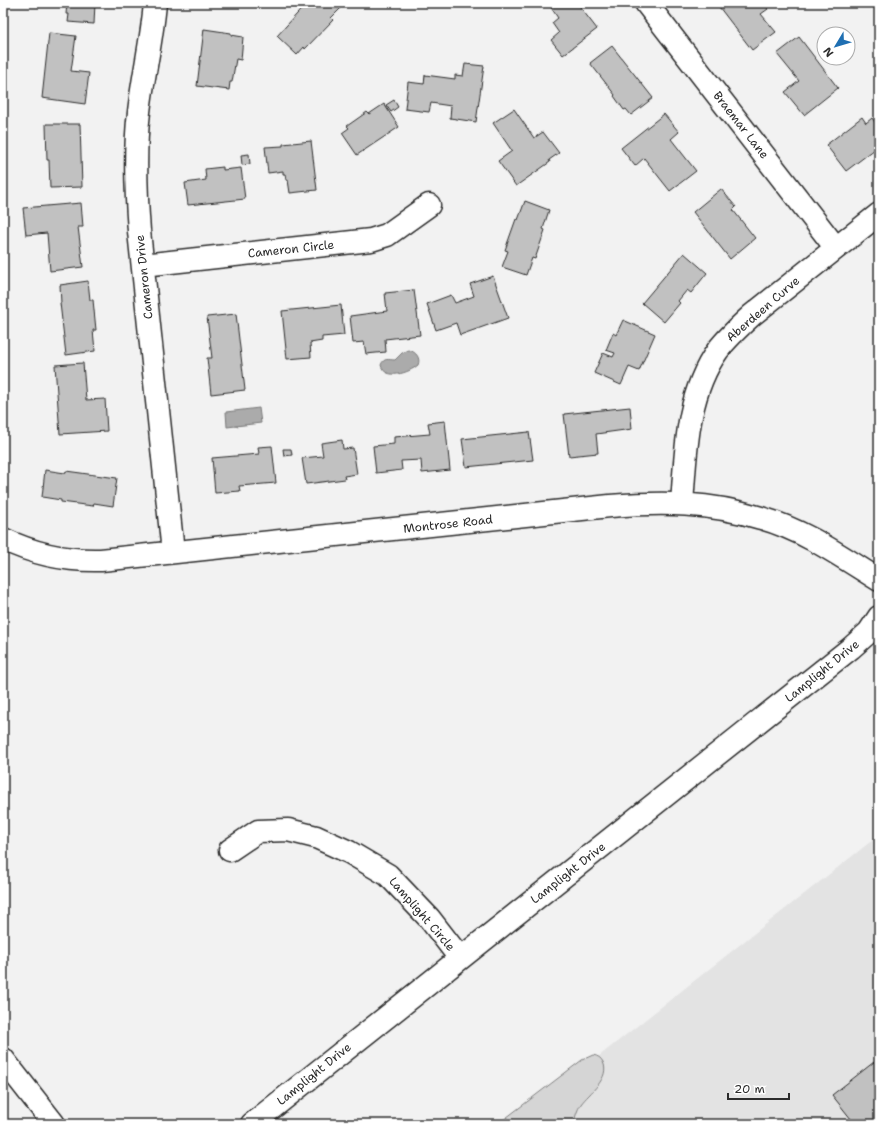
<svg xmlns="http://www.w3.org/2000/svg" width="882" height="1127" font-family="'Shantell Sans',sans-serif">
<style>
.built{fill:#e3e3e3}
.green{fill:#d5d5d5;stroke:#808080}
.water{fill:#ababab;stroke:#787878}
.building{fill:#c1c1c1;stroke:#2b2b2b}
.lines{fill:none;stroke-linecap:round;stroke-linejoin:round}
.minor-casing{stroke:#2b2b2b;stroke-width:25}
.minor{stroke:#fff;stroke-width:22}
.labels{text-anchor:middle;stroke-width:3;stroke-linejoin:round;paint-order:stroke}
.street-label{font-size:12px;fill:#2b2b2b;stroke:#fff}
</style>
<rect width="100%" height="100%" fill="#f2f2f2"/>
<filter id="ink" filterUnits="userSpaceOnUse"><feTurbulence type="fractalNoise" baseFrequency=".025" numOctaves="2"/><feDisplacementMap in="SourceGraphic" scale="8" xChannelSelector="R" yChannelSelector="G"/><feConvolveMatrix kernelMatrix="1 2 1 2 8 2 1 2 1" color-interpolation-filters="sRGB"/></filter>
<g filter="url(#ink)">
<path class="built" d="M879 835V1124H513Z"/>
<path class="green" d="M593 1055C598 1056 601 1058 603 1062 611 1078 589 1093 581 1104 577 1110 575 1117 574 1124H498L582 1060Z"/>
<path class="water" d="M409 350C416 352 421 358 418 365 409 373 385 381 381 365 384 357 389 360 395 360L402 353Z
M259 408 261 423 227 427 226 412Z"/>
<path class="building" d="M67 3H95L94 24 68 22 69 14H66Z
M307 3 345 4 331 18 333 20 305 49 304 47 297 55 277 36Z
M548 3H577L597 29 563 55 551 40 559 33 552 23 558 18Z
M716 3H763L768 9 761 14 776 32 752 50Z
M204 29 231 33V35L243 37 241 60 236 59 232 82H230L229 90 197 86Z
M49 33 76 36 71 71 89 73 85 104 42 98Z
M799 37 838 88 804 115 785 92 799 81 777 54Z
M612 46 653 98 631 115 626 109 624 110 614 96 615 95 590 63Z
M465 64 484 66 476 122 450 118 451 106 431 103 429 112 405 109 408 82 424 84 425 75 455 79V75L463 76Z
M394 100 398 107 391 112 386 105Z
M384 104 399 127 357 155 342 133 349 128 347 126 367 112 369 114Z
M514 109 534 138 543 132 559 153 549 160 550 162 516 186 498 161 512 151 493 123Z
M664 114 679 132 671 139 696 171 670 191 644 158 635 166 621 148Z
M862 117 866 123 872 118 879 128V146L846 171 826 145Z
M46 124H80L82 187 50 188 49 160H47Z
M311 141 317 190 290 193 288 180H286L285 174H283V171L268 173 265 147 283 146V144Z
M249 154 250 164 242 165 241 155Z
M223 167V170L241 168 245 199 188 205 185 183 206 180 205 169Z
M721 189 736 207 733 210 755 238 730 259 693 212Z
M525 201 549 210 543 229 545 230 535 259 532 258 526 275 502 267 508 251 505 250 516 219 518 220Z
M81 203 83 227H78L83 267 50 271 47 233 26 235 23 208Z
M684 253 707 273 691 293 687 290 678 301 680 303 664 322 642 303Z
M493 276 508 318 460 335 456 323 436 330 427 304 451 295 455 303 474 296 470 284Z
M88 281 90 300H93L96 330H93L95 351 66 355 60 303H61L60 285Z
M414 290 420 335 385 339 386 352 366 354 364 342 353 343 350 316 387 311 385 293Z
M341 305 344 335 322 337V341L310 343 311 357 287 359 282 311Z
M236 314 245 390 211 394 207 358H212L207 317Z
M623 320 655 334 639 371 629 367 621 385 594 373 603 353 613 357 615 353 606 350 613 333 616 335Z
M83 363 86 400 105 399 107 431 60 434 55 365Z
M630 407 632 429 596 434 598 453 569 456 564 414Z
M445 421 450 470 422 473 421 460 401 461 402 470 376 473 373 446 394 444V437L430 434 428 423Z
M529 432 533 460 466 467 462 439Z
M342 440 343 449 353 448 357 474 344 476 345 479 306 484 302 458 323 456 321 443Z
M272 446 276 483 239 486 240 491 215 493 212 458 259 454 258 447Z
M283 449H291L292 455 284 456Z
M45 470 65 473 66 471 117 478 113 506 94 503 93 506 61 502V500L42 497Z
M874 1062 879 1068V1124H855L832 1095Z"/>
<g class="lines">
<g class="minor-casing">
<path id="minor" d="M155 3C152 40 143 76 139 112 134 152 136 192 139 231L173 552
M646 3 836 248
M143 265 371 240 387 235 429 205
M682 504C686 451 686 395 718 350 728 337 740 326 752 315L879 214
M3 539C34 554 68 561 101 560L610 506C662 502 709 502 761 518 804 530 842 557 879 580
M230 850 258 831 288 830 316 837 349 852 388 875 429 918 460 958
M3 1059 54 1124
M252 1124 851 648 869 632 879 617"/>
</g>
<use href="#minor" class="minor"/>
</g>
</g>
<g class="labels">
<g class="street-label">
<text transform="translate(741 125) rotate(52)" y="4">Braemar Lane</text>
<text transform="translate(291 249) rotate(-6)" y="4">Cameron Circle</text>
<text transform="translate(144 277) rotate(-96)" y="4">Cameron Drive</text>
<text transform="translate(763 309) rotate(-41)" y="4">Aberdeen Curve</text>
<text transform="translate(448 524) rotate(-6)" y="4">Montrose Road</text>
<text transform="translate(822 671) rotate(-39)" y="4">Lamplight Drive</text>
<text transform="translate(568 873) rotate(-38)" y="4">Lamplight Drive</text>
<text transform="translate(422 914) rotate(49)" y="4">Lamplight Circle</text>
<text transform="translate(314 1074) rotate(-39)" y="4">Lamplight Drive</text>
</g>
</g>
<rect width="882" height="1127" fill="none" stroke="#fff" stroke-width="16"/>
<rect x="8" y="8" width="866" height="1111" fill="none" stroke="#2b2b2b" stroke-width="1.5" filter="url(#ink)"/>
<g transform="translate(836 46) rotate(232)"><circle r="19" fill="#ffffff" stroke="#aaaaaa"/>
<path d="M0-3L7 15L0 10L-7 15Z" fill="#1f6fb2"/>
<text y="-6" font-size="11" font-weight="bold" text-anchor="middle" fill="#2b2b2b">N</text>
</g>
<path d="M728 1093v6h61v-6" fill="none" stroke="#2b2b2b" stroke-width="2"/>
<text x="734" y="1093" font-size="12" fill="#2b2b2b" stroke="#ffffff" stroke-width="3" paint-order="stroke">20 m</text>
</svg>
